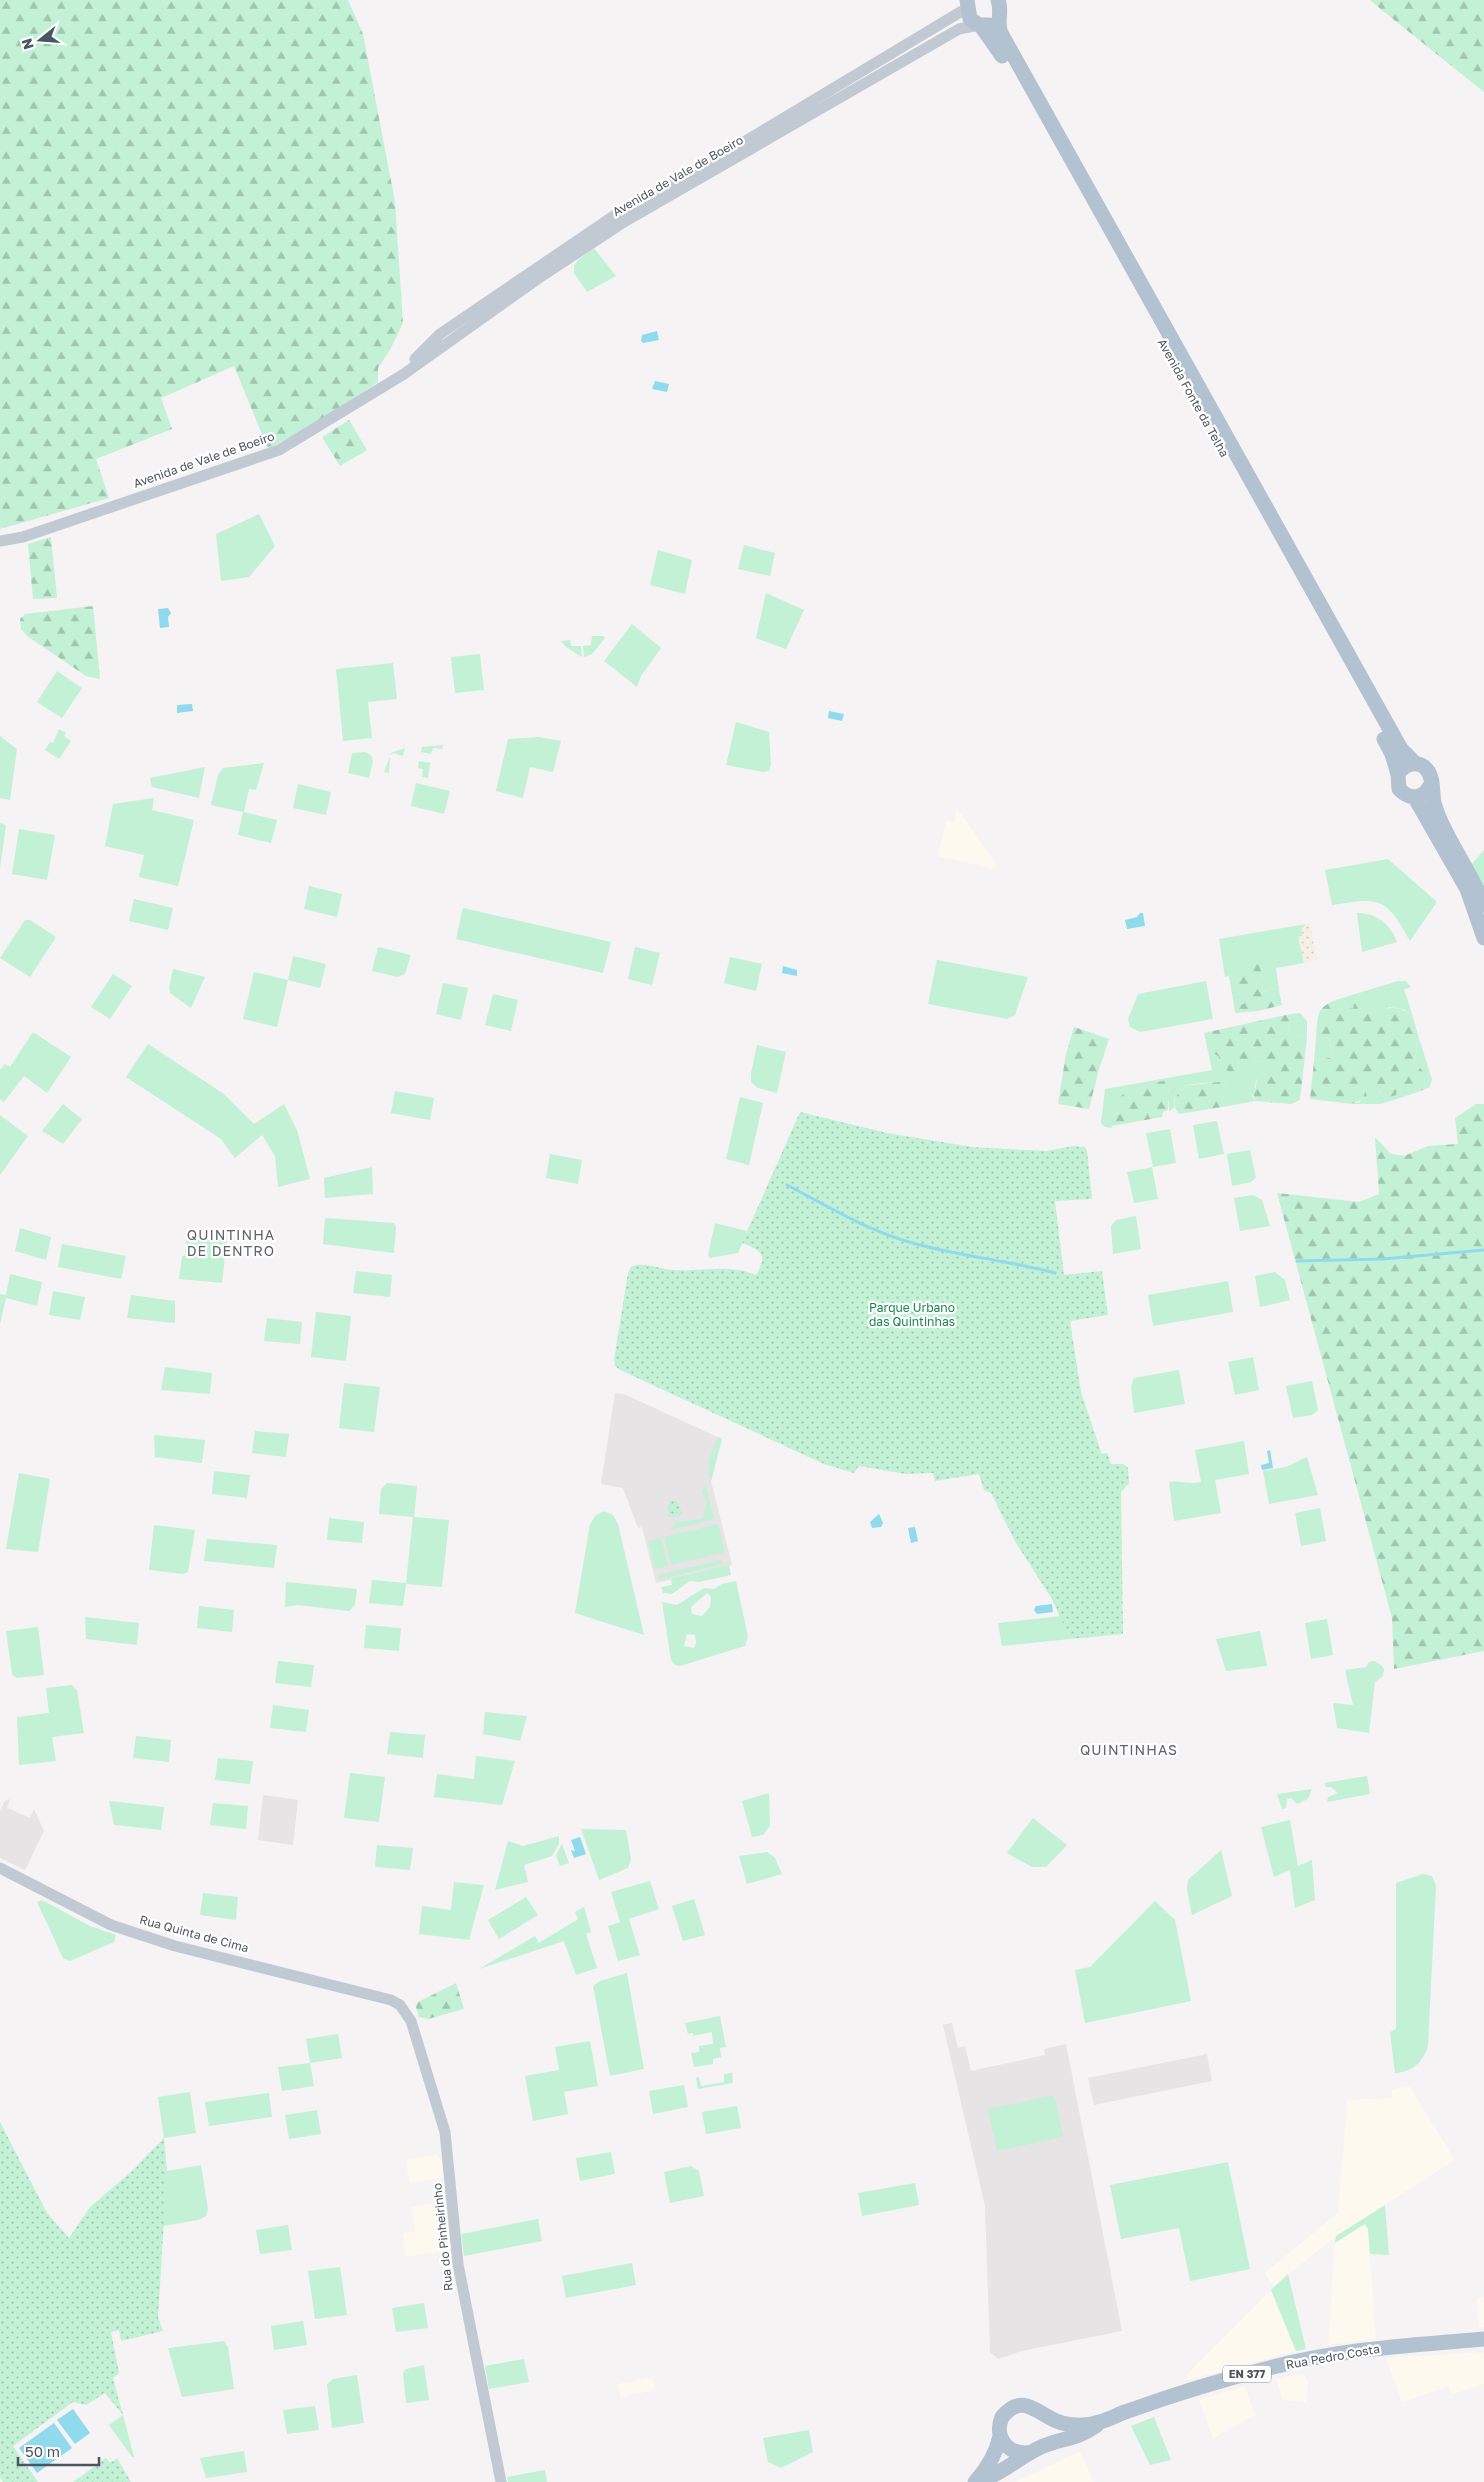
<svg xmlns="http://www.w3.org/2000/svg" width="1484" height="2482" font-family="'Golos Text',sans-serif">
<style>
.commercial{fill:#fdf9ef}
.education{fill:#e6e4e5}
.green{fill:#c3f1d5;fill-rule:evenodd}
.forest{fill:url(#forest-firs)}
.sand{fill:url(#sand-dots)}
.park{fill:url(#park-dots)}
.water{fill:#90daee}
.lines{fill:none;stroke-linecap:round;stroke-linejoin:round}
.stream{stroke:#90daee;stroke-width:3}
.minor{stroke:#c1cad2;stroke-width:11}
.major{stroke:#b3c2d1;stroke-width:15}
.labels{text-anchor:middle;stroke-width:4.5;stroke-linejoin:round;paint-order:stroke}
.shield{fill:#fff;stroke:#808990;stroke-width:1}
.shield-label{font-size:11px;font-weight:bold;fill:#4a5661}
.street-label{font-size:12px;fill:#4a5661;stroke:#fff}
.park-label{font-size:12px;fill:#17864f;stroke:#fff}
.neighbourhood-label{font-size:14px;letter-spacing:1px;fill:#5f6368;stroke:#fff}
</style>
<defs>
<pattern id="forest-firs" width="22" height="20" patternUnits="userSpaceOnUse" patternTransform="scale(1.25)"><rect width="22" height="20" fill="#c3f1d5"/><path d="M5 1l3.5 6h-7zM16 11l3.5 6h-7z" fill="#a0c6b0"/></pattern>
<pattern id="sand-dots" width="8" height="8" patternUnits="userSpaceOnUse" patternTransform="scale(1.25)"><rect width="8" height="8" fill="#f5f0e5"/><path d="M2 2h.1M6 6h.1" fill="none" stroke="#d4d0c7" stroke-width="1.8" stroke-linecap="round"/></pattern>
<pattern id="park-dots" width="8" height="8" patternUnits="userSpaceOnUse" patternTransform="scale(1.25)"><rect width="8" height="8" fill="#c3f1d5"/><path d="M2 2h.1M6 6h.1" fill="none" stroke="#a0c6b0" stroke-width="1.8" stroke-linecap="round"/></pattern>
</defs>
<rect width="100%" height="100%" fill="#f5f3f3"/>
<path class="commercial" d="M957 808 996 864 995 869 938 856 946 820 954 822Z
M1409 2086 1455 2160 1336 2236 1274 2286 1264 2273 1338 2213 1347 2100 1392 2098V2089Z
M437 2155 442 2161 443 2178 409 2183 406 2159Z
M445 2202 450 2250 406 2257 403 2233 415 2231 412 2207Z
M1365 2223 1368 2229 1376 2339 1328 2345 1335 2243Z
M1271 2290 1296 2351 1188 2380 1186 2375Z
M1484 2297V2327H1479L1477 2298Z
M1481 2352 1484 2354V2384L1451 2395 1448 2386 1402 2403 1386 2358Z
M1296 2374 1304 2375 1308 2380 1306 2402 1283 2400 1276 2379Z
M653 2377 655 2390 621 2397 618 2384Z
M1245 2386 1255 2415 1213 2438 1199 2400Z
M1080 2451 1094 2482H1015L1045 2468Z"/>
<path class="education" d="M615 1393 624 1394 722 1439 711 1481 732 1565 656 1583 642 1527 638 1528 623 1488 601 1484Z
M263 1795 298 1800 293 1845 258 1840Z
M10 1799 7 1808 30 1818 34 1809 44 1831 25 1870 0 1858V1810L5 1801Z
M952 2023 958 2048 965 2046 971 2071 1045 2055 1044 2049 1066 2044 1122 2331 1022 2351 998 2359 990 2352 985 2206 943 2025Z
M1207 2054 1212 2081 1094 2105 1088 2078Z"/>
<path class="green" d="M594 248 616 276 587 292 574 273V266L578 260Z
M259 514 275 546 249 577 221 581 216 534Z
M744 545 775 553 770 576 738 569Z
M658 550 692 560 685 594 650 585Z
M766 593 804 610 786 649 756 638Z
M632 624 661 648 641 676 637 687 604 661Z
M592 636H603L605 638 592 654 584 657 583 646 591 645Z
M570 640 571 646H581L582 657 566 647 561 641Z
M480 654 484 690 455 693 451 657Z
M393 663 397 699 368 702 372 738 343 741 336 669Z
M57 671 82 688 62 718 37 702Z
M736 722 769 732 771 765 769 771 763 772 726 765Z
M59 729 66 733 64 736 71 741 59 759 45 750 50 742 53 743Z
M0 736 17 749 10 800 0 798Z
M539 737 561 741 553 772 530 767 523 798 496 791 508 739Z
M443 745 442 749 433 748 431 754 421 752 422 747Z
M405 748 403 756 394 753 390 755 389 773 384 772 391 753Z
M365 752 371 755 373 761 369 778 348 773 352 753Z
M419 761 430 763 428 778 422 777 423 769 418 768Z
M264 763 256 790 249 789 244 812 277 820 271 843 238 835 243 812 211 805 218 775 223 768Z
M205 767 199 798 152 787 150 778Z
M416 783 450 791 444 814 411 806Z
M298 784 331 792 326 815 293 808Z
M154 798 152 810 194 820 178 886 139 877 144 855 105 846 113 804Z
M0 823 6 825 0 868Z
M19 829 55 835 47 880 12 874Z
M1484 850V889L1472 864Z
M1388 859 1437 902 1410 941C1386 897 1380 897 1332 905L1325 870Z
M309 886 342 894 337 917 304 909Z
M134 899 173 908 168 930 129 921Z
M463 908 611 942 603 973 456 939Z
M1357 913C1376 913 1391 924 1397 942L1362 952Z
M25 920H30L56 937 30 977 0 958Z
M1306 924 1302 936 1299 937 1304 963 1276 968 1279 991 1274 988 1260 993 1256 987 1257 982 1262 980 1260 963 1239 969 1236 974 1225 977 1219 939Z
M378 947 411 955 405 974 398 977 372 971Z
M635 947 660 953 652 985 628 979Z
M293 956 326 964 320 988 288 980 277 1027 243 1019 254 972 288 980Z
M730 957 762 964 756 991 724 983Z
M937 960 1028 977 1015 1015 1007 1019 928 1004Z
M173 969 205 977 191 1008 170 993 169 987Z
M113 974 132 986 110 1019 91 1007Z
M1206 981 1213 1019 1140 1032 1130 1027 1128 1019 1138 994Z
M1398 981H1406L1411 987 1404 989 1412 1014 1403 1009 1389 1007 1375 1018 1369 1014 1348 1008 1346 1001 1339 999Z
M443 983 468 988 461 1020 436 1014Z
M1232 993H1238L1245 998V1005L1234 1006Z
M493 994 518 1000 511 1031 485 1025Z
M1300 1013 1307 1021V1037L1300 1035 1296 1039 1288 1029 1290 1021 1286 1015Z
M33 1032 71 1057 47 1093 24 1076 4 1102 0 1099V1070L5 1064 10 1067Z
M1316 1038 1320 1040 1329 1038 1333 1057 1314 1061Z
M1419 1038 1429 1070 1424 1074 1413 1058 1416 1055 1417 1040Z
M148 1044 224 1094 254 1124 284 1104 297 1130 310 1179 278 1187 275 1156 262 1135 235 1158 221 1139 126 1077Z
M757 1045 786 1052 777 1093 758 1088 751 1082V1073Z
M1208 1051 1218 1056 1222 1067 1249 1068 1260 1060 1265 1062V1073L1257 1078 1252 1097 1255 1101 1228 1106 1221 1096 1226 1085C1214 1080 1196 1084 1183 1086L1174 1100V1108L1169 1111V1097L1155 1087C1142 1089 1132 1096 1123 1106 1118 1111 1118 1114 1111 1117L1112 1128 1105 1127 1101 1123 1105 1089 1212 1070Z
M1403 1084 1418 1092 1381 1104H1352L1360 1102 1365 1090 1369 1086 1376 1088 1381 1094Z
M395 1091 434 1098 430 1120 391 1113Z
M740 1097 763 1103 749 1165 726 1159Z
M63 1104 82 1119 63 1144 42 1131Z
M0 1115 28 1136 0 1175Z
M1217 1121 1224 1154 1199 1159 1193 1125Z
M1170 1129 1176 1163 1152 1167 1158 1199 1134 1203 1127 1172 1153 1167 1146 1133Z
M1250 1150 1256 1178 1251 1182 1232 1186 1227 1154Z
M550 1154 582 1160 578 1184 546 1178Z
M372 1167 373 1194 325 1198 324 1178Z
M1253 1195 1262 1200 1270 1226 1240 1231 1234 1198Z
M1136 1216 1141 1249 1113 1254 1111 1226 1116 1220Z
M325 1218 394 1223 396 1227 394 1253 323 1244Z
M715 1223 747 1231 738 1253 710 1258 708 1255Z
M20 1228 51 1237 46 1260 15 1251Z
M187 1234 227 1238 222 1283 179 1279 182 1256H185Z
M62 1244 126 1256 121 1279 58 1267Z
M356 1271 392 1275 390 1297 353 1293Z
M1275 1272 1285 1280 1290 1300 1260 1307 1255 1276Z
M10 1274 42 1282 37 1306 6 1298 0 1324V1294L6 1295Z
M1228 1281 1233 1312 1153 1326 1148 1295Z
M53 1291 85 1297 80 1320 49 1315Z
M131 1295 175 1301V1323L127 1318Z
M316 1312 351 1316 346 1361 311 1357Z
M267 1318 302 1322 300 1344 264 1341Z
M1253 1357 1259 1390 1235 1395 1228 1362Z
M165 1367 212 1373 210 1394 161 1390Z
M1179 1370 1185 1404 1134 1413 1131 1387 1134 1378Z
M1312 1381 1318 1410 1312 1415 1293 1418 1286 1386Z
M344 1383 380 1387 374 1432 339 1428Z
M255 1431 289 1434 286 1457 252 1453Z
M154 1435 205 1440 202 1463 155 1457Z
M719 1437 722 1439 711 1481C704 1468 712 1449 719 1437Z
M1244 1441 1249 1474 1215 1480 1221 1513 1174 1521 1169 1482C1180 1480 1190 1485 1201 1482L1195 1450Z
M1307 1457 1318 1495 1269 1504 1263 1471 1286 1467Z
M214 1471 250 1475 247 1498 212 1494Z
M19 1473 50 1479 38 1552 6 1549Z
M387 1483 417 1486 414 1517 449 1520 442 1587 406 1584 403 1606 369 1603 372 1580 406 1583 413 1517 379 1514 381 1489Z
M705 1483 714 1519 671 1530 676 1522 703 1519 707 1502 702 1492Z
M1320 1508 1326 1541 1301 1546 1295 1513Z
M604 1511 613 1515 618 1524 644 1635 575 1613 590 1524 596 1515Z
M329 1518 364 1522 362 1543 327 1540Z
M718 1524 725 1552 671 1565 664 1537Z
M154 1525 195 1530 188 1572 183 1574 149 1570Z
M661 1538 668 1566 655 1569 648 1541Z
M207 1539 277 1545 274 1568 204 1561Z
M721 1560 722 1564 659 1580 658 1575Z
M729 1565 731 1575 699 1582 690 1581 672 1594 663 1593 661 1587 672 1585 671 1579Z
M736 1581 748 1637 745 1646 680 1666 675 1665 671 1660 662 1602 677 1605 704 1588 714 1589 722 1584ZM707 1593 711 1597 710 1607 702 1616 692 1614 691 1607ZM687 1634 695 1635 696 1643 694 1648 684 1646Z
M286 1582 357 1589 355 1605 349 1611 298 1605 285 1607Z
M199 1606 234 1610 232 1632 197 1628Z
M1061 1616 1070 1639 1002 1646 998 1623Z
M85 1617 139 1623 137 1645 86 1639Z
M1327 1619 1333 1655 1311 1659 1305 1623Z
M366 1625 401 1628 399 1651 364 1648Z
M38 1627 44 1675 16 1678 12 1674 6 1631Z
M1260 1631 1267 1666 1226 1671 1216 1639Z
M278 1661 314 1665 311 1687 275 1683Z
M1374 1661 1381 1665 1384 1669 1383 1676 1375 1682 1369 1733 1337 1728 1333 1703 1353 1705 1345 1670 1366 1667 1369 1662Z
M72 1685 77 1690 84 1733 52 1737 56 1761 19 1765 17 1717 49 1713 46 1688Z
M273 1705 309 1710 306 1732 270 1728Z
M485 1712 527 1716 520 1741 483 1734Z
M390 1732 425 1735 423 1758 387 1754Z
M136 1736 171 1740 169 1762 133 1758Z
M476 1756 515 1761 502 1805 434 1797 437 1774 474 1779Z
M218 1758 253 1761 250 1784 215 1780Z
M350 1773 385 1777 379 1822 344 1818Z
M1367 1776 1370 1794 1327 1802 1328 1797 1338 1793 1331 1787H1326L1324 1783Z
M1312 1789 1308 1799 1297 1804 1291 1798 1287 1799 1286 1808 1282 1809 1277 1794Z
M769 1793 770 1826 763 1835 752 1837 742 1801Z
M109 1801 164 1807 161 1830 114 1825Z
M213 1803 248 1806 246 1829 210 1825Z
M1033 1818 1067 1845 1046 1867H1032L1007 1853Z
M1290 1820 1298 1866 1312 1860 1315 1900 1295 1908 1290 1870 1274 1877 1261 1827Z
M581 1829 626 1830 631 1859 628 1868 599 1880Z
M559 1836V1844L552 1856 524 1865 528 1882 495 1890 508 1841 523 1846Z
M562 1844 569 1863 560 1866 556 1855Z
M377 1845 413 1848 410 1870 375 1867Z
M1221 1850 1232 1896 1192 1915 1187 1889 1188 1880Z
M767 1852 775 1858 782 1874 747 1884 739 1856Z
M1423 1874 1432 1876 1436 1886 1428 2045C1424 2062 1412 2072 1395 2073L1390 2032 1396 2029V1883Z
M650 1881 659 1909 629 1919 640 1955 618 1961 608 1926 620 1922 611 1892Z
M454 1882 484 1885 469 1940 419 1934 422 1906 451 1910Z
M203 1893 238 1897 236 1920 200 1915Z
M526 1897 538 1915 499 1939 488 1920Z
M694 1899 705 1935 683 1941 672 1906Z
M42 1900 90 1926 116 1935 114 1942 70 1961 63 1958 37 1902Z
M1155 1901 1175 1920 1191 2001 1085 2023 1075 1970 1090 1967Z
M584 1907 591 1932 586 1934 597 1968 576 1975 564 1941 479 1969 535 1936 539 1943 578 1919 575 1912Z
M627 1973 644 2069 610 2076 593 1986 600 1981Z
M720 2016 726 2047 720 2048 721 2057 713 2059V2064L694 2067 691 2053 699 2052V2046L713 2044 712 2032 693 2036V2033L688 2034 685 2023Z
M338 2034 342 2058 310 2063 314 2086 282 2091 278 2067 310 2063 306 2039Z
M590 2041 598 2086 564 2092 568 2114 533 2121 525 2076 559 2070 555 2047Z
M732 2073 733 2083 698 2089 696 2078 699 2077 701 2086 724 2082V2074Z
M684 2085 688 2107 653 2114 649 2091Z
M190 2092 196 2133 164 2138 158 2097Z
M269 2093 272 2117 209 2126 205 2102Z
M1054 2095 1063 2137 997 2151 988 2109Z
M737 2106 741 2128 706 2134 702 2112Z
M317 2110 321 2134 289 2139 285 2115Z
M611 2152 615 2174 580 2181 576 2158Z
M1228 2162 1250 2269 1190 2281 1179 2228 1121 2239 1110 2185Z
M201 2165 208 2209 206 2216 198 2220 163 2226 167 2171Z
M691 2166 699 2171 704 2196 670 2203 664 2172Z
M915 2183 919 2205 862 2216 858 2193Z
M1385 2205 1389 2255 1370 2254 1368 2229 1365 2224 1335 2243 1336 2236Z
M538 2219 542 2241 464 2256 461 2234Z
M288 2225 292 2250 260 2254 256 2230Z
M632 2263 636 2285 566 2298 562 2276Z
M340 2267 347 2315 315 2319 308 2271Z
M1288 2274 1306 2349 1296 2351 1271 2290Z
M424 2303 428 2328 396 2332 392 2308Z
M303 2321 307 2345 274 2350 271 2326Z
M224 2341 228 2347 234 2389 182 2397 168 2348Z
M524 2359 529 2382 489 2389 485 2366Z
M424 2365 429 2400 406 2403 403 2373 406 2369Z
M357 2375 364 2423 332 2428 327 2384 333 2379Z
M315 2406 319 2430 287 2434 283 2410Z
M123 2415 134 2457H132L109 2425Z
M1154 2417 1171 2460 1150 2465 1131 2426Z
M809 2430 813 2452 781 2468 768 2462 763 2438Z
M244 2451 247 2472 206 2478 200 2458Z
M545 2470 547 2482H508L507 2477Z"/>
<path class="forest" d="M0 0H348L363 34 395 202 403 323 390 350 378 368V382L339 410 268 449 234 366 161 398 172 429 96 459 109 498 0 529Z
M1370 0H1484V92L1383 11Z
M349 420 367 450 340 466 322 437Z
M51 537 57 598 33 599 28 544Z
M93 606 100 679 86 676 27 636 21 629 20 619 25 614Z
M1250 959 1260 963 1262 980 1257 982 1256 987 1261 993 1274 988 1279 991 1282 1005 1258 1011 1235 1013 1234 1006 1244 1004 1245 998 1238 993H1232L1229 976 1236 974 1239 961Z
M1339 999 1346 1001 1348 1008 1353 1009 1354 1004 1362 1000 1370 1001 1372 1007 1369 1013 1375 1018C1384 1005 1398 1006 1412 1014L1419 1038 1417 1040 1416 1055 1413 1058 1424 1073 1429 1070 1432 1079 1430 1087 1418 1092 1415 1090 1406 1091 1403 1084 1398 1088 1396 1095 1388 1098C1381 1094 1377 1088 1369 1086L1365 1090 1367 1097 1352 1104 1310 1099 1314 1061 1333 1057 1329 1038 1320 1040 1316 1038C1318 1015 1315 1007 1339 999Z
M1286 1015 1290 1021 1288 1029 1296 1039 1300 1035 1307 1037 1300 1100 1291 1104 1255 1101 1252 1090 1256 1087 1257 1078 1265 1073V1062L1260 1060 1249 1068 1246 1075 1235 1081 1229 1079V1072L1222 1067 1218 1056 1208 1051 1204 1033Z
M1074 1027 1109 1039 1099 1069 1089 1109 1058 1104 1066 1054Z
M1168 1080 1173 1082 1175 1089 1169 1097 1168 1110 1163 1112 1162 1117 1111 1126V1117L1117 1114 1122 1106 1119 1099C1129 1085 1139 1089 1155 1087L1158 1082Z
M1219 1082 1226 1085 1221 1096 1228 1106 1179 1114C1170 1103 1176 1097 1183 1086Z
M1476 1104H1484V1651L1394 1669 1392 1618 1277 1193 1359 1202 1379 1194 1375 1137 1391 1154 1404 1156 1428 1146 1458 1144 1455 1118Z
M456 1983 464 2009 428 2019 419 2017 416 2007 418 2002Z"/>
<path class="sand" d="M1310 923 1317 960 1304 963 1298 937 1302 936 1301 930 1306 924Z"/>
<path class="park" d="M800 1112 887 1133 972 1147 1046 1151 1073 1146 1085 1147 1087 1151 1092 1199 1055 1201 1064 1275 1102 1271 1108 1315 1070 1321 1081 1392 1101 1452 1102 1454 1107 1453 1111 1464H1123L1128 1468 1129 1483 1121 1492 1123 1634 1070 1639 1052 1599 1016 1543 991 1493 984 1490 979 1474 935 1481 933 1473 906 1474 859 1466 854 1473 824 1464 620 1370 615 1366 614 1360 628 1273 631 1267C641 1262 655 1267 665 1269 696 1274 728 1262 756 1275 768 1254 762 1251 742 1243Z
M669 1500 678 1502 682 1514 679 1517 676 1515 673 1518 668 1516Z
M0 2122 47 2213 69 2238 90 2207 132 2171 164 2138 167 2171 158 2317 163 2331 121 2341 119 2330 111 2332 119 2373 113 2378 123 2415 105 2393 86 2405 73 2402 13 2446 38 2482H3L0 2477Z
M106 2458 110 2463 117 2458 131 2482H73Z"/>
<path class="water" d="M657 331 659 340 643 343 641 341 642 335Z
M655 381 669 384 667 392 652 389Z
M168 608 171 613 168 617 169 627 160 628 158 609Z
M192 704 193 711 177 713V705Z
M829 711 844 714 842 721 828 718Z
M1140 913H1143L1145 926 1127 929 1125 920 1137 917Z
M783 966 797 970V976L782 973Z
M1270 1450 1273 1468 1262 1470 1261 1465 1269 1463 1267 1451Z
M879 1514 883 1523 881 1527 872 1528 870 1522Z
M915 1527 918 1541 911 1543 908 1528Z
M1052 1604 1053 1612 1037 1614 1034 1610 1036 1606Z
M580 1837 586 1854 574 1858 571 1850 575 1851 571 1840Z
M73 2409 90 2433 75 2444 57 2420Z
M54 2423 72 2448 37 2473 19 2448Z"/>
<g class="lines">
<path class="stream" d="M787 1185C827 1206 865 1229 909 1242 956 1256 1007 1260 1055 1273
M1297 1261 1383 1259 1484 1250"/>
<path class="minor" d="M415 359 440 334 618 213 714 160 967 8
M0 541 23 537 279 450 404 374 539 278 624 222 959 29 979 25
M0 1868 111 1925 175 1946 391 2000 400 2005 411 2021 445 2132 458 2264 501 2482"/>
<path class="major" d="M967 0 970 19 979 25H989
M998 0C1003 12 995 23 1002 35L1401 749 1415 763
M981 26 1002 56
M1384 739 1392 754 1398 774
M1431 784C1424 799 1411 801 1399 789L1398 774C1404 764 1419 759 1427 770 1434 778 1432 793 1434 803 1444 837 1471 871 1484 905
M1415 798 1467 889 1484 938
M1032 2452C1009 2457 993 2438 1002 2417 1024 2390 1039 2417 1062 2423 1074 2426 1088 2426 1099 2422 1109 2420 1118 2414 1128 2411 1175 2394 1224 2379 1273 2367 1342 2349 1413 2345 1484 2339
M975 2482C988 2468 996 2454 1000 2436
M978 2482C1000 2475 1018 2458 1039 2448 1060 2438 1077 2440 1097 2425"/>
</g>
<g class="labels">
<rect class="shield" x="1223" y="2365.5" width="48" height="17" rx="4"/>
<g class="shield-label">
<text x="1247" y="2378">EN 377</text>
</g>
<g class="street-label">
<text transform="translate(678 176) rotate(-30)" y="4">Avenida de Vale de Boeiro</text>
<text transform="translate(1193 398) rotate(61)" y="4">Avenida Fonte da Telha</text>
<text transform="translate(204 460) rotate(-19)" y="4">Avenida de Vale de Boeiro</text>
<text transform="translate(194 1934) rotate(15)" y="4">Rua Quinta de Cima</text>
<text transform="translate(443 2237) rotate(-96)" y="4">Rua do Pinheirinho</text>
<text transform="translate(1333 2357) rotate(-10)" y="4">Rua Pedro Costa</text>
</g>
<g class="park-label">
<text x="912" y="1312">Parque Urbano<tspan x="912" dy="14">das Quintinhas</tspan></text>
</g>
<g class="neighbourhood-label">
<text x="231" y="1240">QUINTINHA<tspan x="231" dy="16">DE DENTRO</tspan></text>
<text x="1129" y="1755">QUINTINHAS</text>
</g>
</g>
<g transform="translate(40 40) rotate(253)" stroke="#ffffff" stroke-width="4" paint-order="stroke">
<path d="M0-4L9 19L0 12L-9 19Z" fill="#4a5661"/>
<text y="-8" font-size="14" font-weight="bold" text-anchor="middle" fill="#4a5661">N</text>
</g>
<path d="M18 2457v8h81v-8" fill="none" stroke="#4a5661" stroke-width="2.5"/>
<text x="25" y="2457" font-size="15" fill="#4a5661" stroke="#ffffff" stroke-width="4" paint-order="stroke">50 m</text>
</svg>
